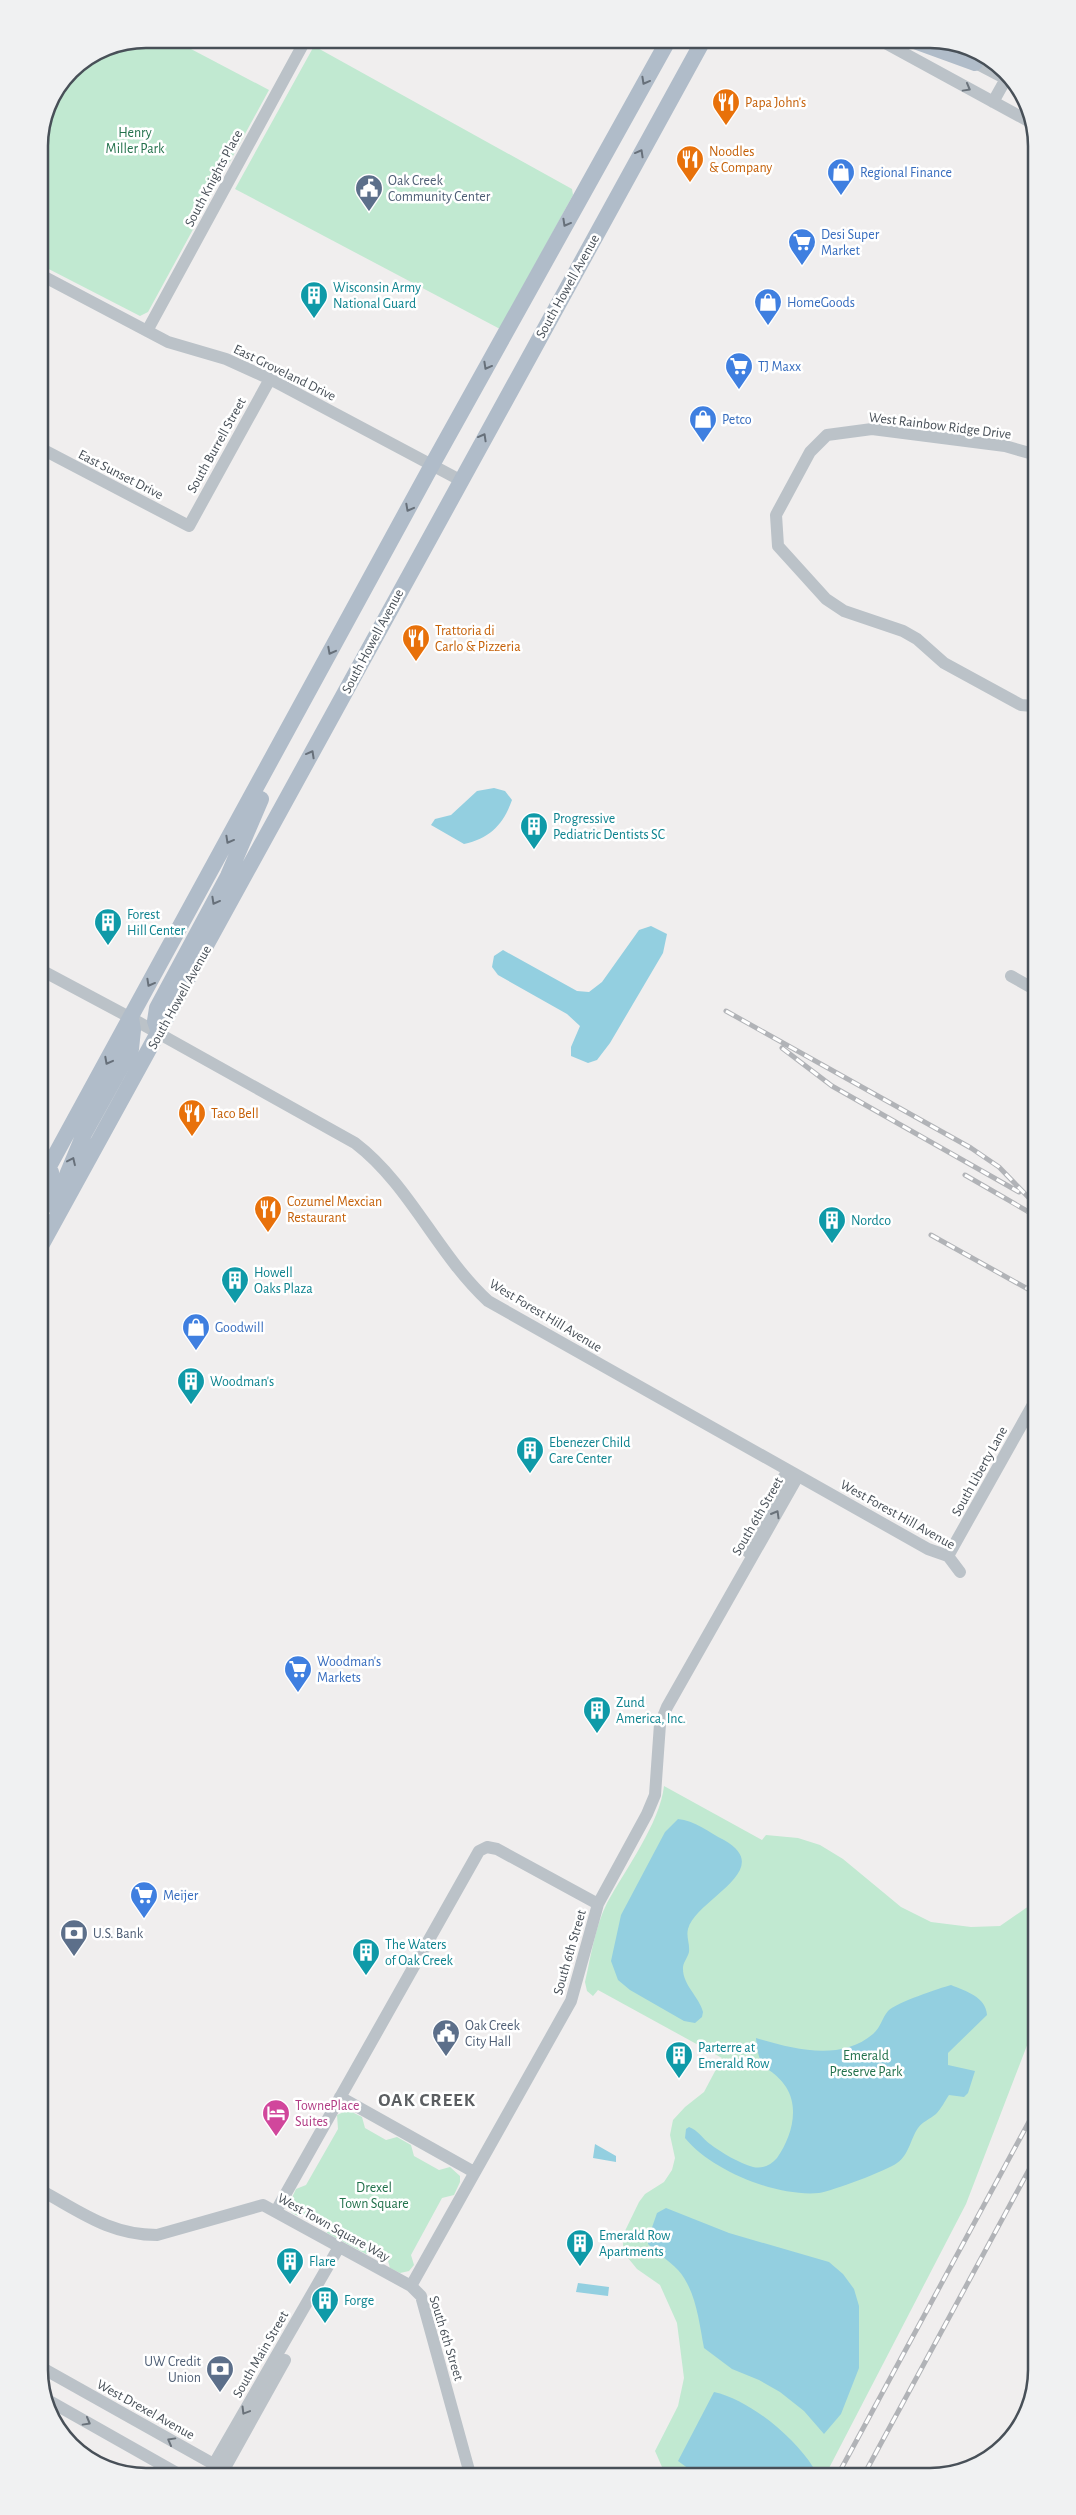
<svg xmlns="http://www.w3.org/2000/svg" width="1076" height="2515" font-family="'Alegreya Sans',sans-serif">
<style>
.green{fill:#c1e9d1}
.water{fill:#93cfe0}
.lines{fill:none;stroke-linecap:round;stroke-linejoin:round}
.minor{stroke:#bbc2c8;stroke-width:12}
.major{stroke:#b0bcc9;stroke-width:16}
.rail-casing{stroke:#b1b3b7;stroke-width:5}
.rail{stroke:#fff;stroke-width:3;stroke-dasharray:9;stroke-linecap:butt}
.oneway{stroke:#67707a}
.oneway2{stroke:#6a727a}
.labels{text-anchor:middle;stroke-width:5;stroke-linejoin:round;paint-order:stroke}
.food-label{font-size:14px;fill:#c56008;stroke:#fff;text-anchor:start}
.park-label{font-size:14px;fill:#22714b;stroke:#fff}
.shop-label{font-size:14px;fill:#366cbe;stroke:#fff;text-anchor:start}
.street-label{font-size:14px;fill:#485058;stroke:#fff}
.service-label{font-size:14px;fill:#4e5e75;stroke:#fff;text-anchor:start}
.culture-label{font-size:14px;fill:#0d838f;stroke:#fff;text-anchor:start}
.hotel-label{font-size:14px;fill:#b23c85;stroke:#fff;text-anchor:start}
.district-label{font-size:19px;font-weight:bold;letter-spacing:1px;fill:#5b5e61;stroke:#fff}
.rim{fill:none;stroke:#485058;stroke-width:2.5}
</style>
<rect width="100%" height="100%" fill="#f0eeee"/>
<path class="green" d="M146 39H172L269 90 148 312 140 316 39 264V139L50 99 70 70 105 47Z
M314 46 572 189 573 195 500 329 235 189Z
M664 1786 762 1840 766 1835 798 1838 820 1845 843 1859 901 1907 931 1922 971 1927 1000 1926 1036 1901V1985L1033 1991 1036 1993V2022L966 2204 827 2472 672 2473 662 2467 655 2451 678 2406 684 2378 677 2323 660 2285 637 2269 628 2258 623 2245 624 2233 639 2202 645 2194 664 2182 672 2170 675 2158 670 2135 673 2120 685 2107 704 2092 722 2058 598 1990 593 1996 587 1991 585 1982C591 1956 595 1927 607 1903 625 1870 660 1823 664 1786Z
M348 2110 362 2117 365 2128 386 2140 397 2137 411 2145 414 2156 439 2170 450 2167 460 2176V2182L454 2195 442 2198 411 2255 414 2265 409 2271 400 2273 390 2268 387 2257 377 2251 366 2254 327 2233 325 2221 309 2213 298 2216 292 2213 288 2206 296 2189 306 2185 338 2129 337 2115Z"/>
<path class="water" d="M494 788 505 791 512 800C503 825 490 838 464 844L431 825 435 819 451 815 477 791Z
M651 926 667 934 663 953 610 1043 597 1060 588 1063 571 1056V1047L580 1026 567 1014 498 975 492 967 494 956 503 950 577 991 589 992 602 982 639 930Z
M678 1819C694 1820 710 1833 724 1840 777 1870 696 1899 688 1929 686 1937 690 1944 689 1952 688 1957 684 1961 683 1967 682 1985 699 1996 703 2012L702 2017 695 2023 684 2021 630 1990 618 1980 611 1961 621 1915 665 1832Z
M951 1985C966 1991 986 1997 987 2015L948 2053V2065L975 2071 968 2093 964 2097 949 2095C945 2101 941 2109 936 2114 930 2119 922 2122 918 2128 910 2140 909 2155 897 2163 886 2171 832 2191 819 2193 777 2197 712 2171 685 2138L686 2129 689 2127C698 2130 703 2139 710 2144 722 2153 739 2163 753 2167 763 2169 771 2165 777 2158 791 2138 800 2109 786 2087 770 2063 759 2076 756 2038 793 2049 840 2062 873 2034 881 2027 882 2018 888 2011 895 2003 940 1988 951 1985Z
M595 2144 616 2156V2162L593 2158Z
M666 2208 729 2233 829 2262 843 2274 854 2289 859 2306V2368L841 2414 824 2434 804 2411 780 2392 759 2380 732 2369 704 2348C699 2322 696 2290 678 2270 669 2260 657 2254 648 2244V2239L657 2213Z
M578 2283 609 2287 608 2296 576 2292Z
M714 2392C750 2400 794 2437 813 2467L812 2472H693L678 2461Z"/>
<g class="lines">
<path class="minor" d="M878 39 1032 123
M968 59 1010 81
M993 102 1007 77
M39 274 168 342 226 359 270 379 460 480
M147 331 306 39
M40 448 189 526 270 379
M1033 454 1005 446 872 429 827 435 810 452 776 515 778 546 826 599 844 611 903 631 917 639 944 663 1021 705 1033 706
M41 970 131 1018 355 1143C410 1185 437 1254 488 1301L928 1549 948 1556 960 1572
M1011 976 1034 989
M748 1552C757 1522 773 1497 788 1470
M948 1556 1035 1401
M340 2097 474 2172
M44 2192C82 2213 111 2235 157 2235L263 2205 411 2286 421 2296 470 2474
M276 2211 479 1851 487 1847 497 1849 598 1904
M411 2286 571 2001 598 1904 647 1814 655 1795 660 1724 667 1707 798 1476
M44 2369 233 2475
M44 2398 182 2476
M221 2475 285 2360
M207 2476 339 2247"/>
<path class="major" d="M909 39 975 63
M159 1033 155 1021 157 1008 228 876 261 799
M41 1181 432 465 669 39
M41 1199 51 1172
M54 1206 84 1134 131 1049 133 1030 131 1018
M42 1244 704 39"/>
<g class="rail-casing">
<path id="rail" d="M726 1011 971 1148 999 1167 1034 1203
M782 1048 832 1086 1019 1192
M965 1175 1034 1215
M931 1235 1035 1293
M840 2471 1037 2107
M866 2471 1037 2155"/>
</g>
<use href="#rail" class="rail"/>
</g>
<defs><path id="oneway-chevron" d="M-2-3.5L2.5 0L-2 3.5" fill="none" stroke-width="1.6" stroke-linecap="round" stroke-linejoin="round" transform="scale(1.25)"/></defs>
<g class="oneway">
<use href="#oneway-chevron" transform="translate(645 81) rotate(119)"/>
<use href="#oneway-chevron" transform="translate(640 153) rotate(-61)"/>
<use href="#oneway-chevron" transform="translate(566 223) rotate(119)"/>
<use href="#oneway-chevron" transform="translate(487 366) rotate(119)"/>
<use href="#oneway-chevron" transform="translate(483 437) rotate(-61)"/>
<use href="#oneway-chevron" transform="translate(409 508) rotate(118)"/>
<use href="#oneway-chevron" transform="translate(331 651) rotate(118)"/>
<use href="#oneway-chevron" transform="translate(311 754) rotate(-61)"/>
<use href="#oneway-chevron" transform="translate(229 840) rotate(119)"/>
<use href="#oneway-chevron" transform="translate(215 901) rotate(119)"/>
<use href="#oneway-chevron" transform="translate(150 983) rotate(119)"/>
<use href="#oneway-chevron" transform="translate(108 1061) rotate(118)"/>
<use href="#oneway-chevron" transform="translate(72 1161) rotate(-65)"/>
</g>
<g class="oneway2">
<use href="#oneway-chevron" transform="translate(967 88) rotate(29)"/>
<use href="#oneway-chevron" transform="translate(776 1514) rotate(-60)"/>
<use href="#oneway-chevron" transform="translate(245 2411) rotate(121)"/>
<use href="#oneway-chevron" transform="translate(87 2422) rotate(29)"/>
<use href="#oneway-chevron" transform="translate(171 2441) rotate(-151)"/>
</g>
<defs>
<g id="restaurant-pin" transform="scale(1.4375)"><path d="M0 17L-7.5 6A9.5 9.5 0 1 1 7.5 6Z" fill="#e8710a" stroke="#fff"/><path d="M-5-6h1v4h1v-4h1v4h1v-4h1v5L-1.5 .5V6h-2V.5L-5-1ZM5-6V6H3V1.5H1.5Q1.5-4 5-6Z" fill="#fff"/></g>
<g id="shop-pin" transform="scale(1.4375)"><path d="M0 17L-7.5 6A9.5 9.5 0 1 1 7.5 6Z" fill="#3f7fe0" stroke="#fff"/><path d="M-5-2.5h2.3a2.7 3.5 0 0 1 5.4 0H5L5.5 6h-11ZM-1.5-2.5h3a1.5 2.3 0 0 0-3 0Z" fill="#fff"/></g>
<g id="civic-pin" transform="scale(1.4375)"><path d="M0 17L-7.5 6A9.5 9.5 0 1 1 7.5 6Z" fill="#5c6f8a" stroke="#fff"/><path d="M-.6-6.5H3V-4.5H.6V-3L4-1V1h2V6H-6V1h2V-1L-.6-3ZM-1.2 2.5V6h2.4V2.5Z" fill="#fff"/></g>
<g id="supermarket-pin" transform="scale(1.4375)"><path d="M0 17L-7.5 6A9.5 9.5 0 1 1 7.5 6Z" fill="#3f7fe0" stroke="#fff"/><path d="M-6-5.5h2.5l.6 2H6L4.5 2H-2.5L-4.4-4H-6ZM-1.5 3.2a1.3 1.3 0 1 0 .1 0ZM3 3.2a1.3 1.3 0 1 0 .1 0Z" fill="#fff"/></g>
<g id="building-pin" transform="scale(1.4375)"><path d="M0 17L-7.5 6A9.5 9.5 0 1 1 7.5 6Z" fill="#0f9aa8" stroke="#fff"/><path d="M-4-6H4V6H1V3H-1V6H-4ZM-2.5-4.3h1.7v1.8h-1.7ZM.8-4.3h1.7v1.8H.8ZM-2.5-1h1.7V.8h-1.7ZM.8-1h1.7V.8H.8Z" fill="#fff"/></g>
<g id="bank-pin" transform="scale(1.4375)"><path d="M0 17L-7.5 6A9.5 9.5 0 1 1 7.5 6Z" fill="#5c6f8a" stroke="#fff"/><path d="M-6-4H6V4H-6ZM0-2.3a2.3 2.3 0 1 0 0 4.6a2.3 2.3 0 1 0 0-4.6Z" fill="#fff"/></g>
<g id="hotel-pin" transform="scale(1.4375)"><path d="M0 17L-7.5 6A9.5 9.5 0 1 1 7.5 6Z" fill="#d1479c" stroke="#fff"/><path d="M-6-4.5h1.5V1H6V5H4.5V3h-9V5H-6ZM-4 0a1.8 1.8 0 1 1 3.6 0ZM.5 0V-2.5h3Q6-2.5 6 0Z" fill="#fff"/></g>
</defs>
<g fill-rule="evenodd">
<use href="#restaurant-pin" x="726" y="102"/>
<use href="#restaurant-pin" x="690" y="159"/>
<use href="#shop-pin" x="841" y="172"/>
<use href="#civic-pin" x="369" y="188"/>
<use href="#supermarket-pin" x="802" y="242"/>
<use href="#building-pin" x="314" y="295"/>
<use href="#shop-pin" x="768" y="302"/>
<use href="#supermarket-pin" x="739" y="366"/>
<use href="#shop-pin" x="703" y="419"/>
<use href="#restaurant-pin" x="416" y="638"/>
<use href="#building-pin" x="534" y="826"/>
<use href="#building-pin" x="108" y="922"/>
<use href="#restaurant-pin" x="192" y="1113"/>
<use href="#restaurant-pin" x="268" y="1209"/>
<use href="#building-pin" x="832" y="1220"/>
<use href="#building-pin" x="235" y="1280"/>
<use href="#shop-pin" x="196" y="1327"/>
<use href="#building-pin" x="191" y="1381"/>
<use href="#building-pin" x="530" y="1450"/>
<use href="#supermarket-pin" x="298" y="1669"/>
<use href="#building-pin" x="597" y="1710"/>
<use href="#supermarket-pin" x="144" y="1895"/>
<use href="#bank-pin" x="74" y="1933"/>
<use href="#building-pin" x="366" y="1952"/>
<use href="#civic-pin" x="446" y="2033"/>
<use href="#building-pin" x="679" y="2055"/>
<use href="#hotel-pin" x="276" y="2113"/>
<use href="#building-pin" x="580" y="2243"/>
<use href="#building-pin" x="290" y="2261"/>
<use href="#building-pin" x="325" y="2300"/>
<use href="#bank-pin" x="220" y="2369"/>
</g>
<g class="labels">
<g class="food-label">
<text x="745" y="107">Papa John's</text>
<text x="709" y="156">Noodles<tspan x="709" dy="16">&amp; Company</tspan></text>
<text x="435" y="635">Trattoria di<tspan x="435" dy="16">Carlo &amp; Pizzeria</tspan></text>
<text x="211" y="1118">Taco Bell</text>
<text x="287" y="1206">Cozumel Mexcian<tspan x="287" dy="16">Restaurant</tspan></text>
</g>
<g class="park-label">
<text x="135" y="137">Henry<tspan x="135" dy="16">Miller Park</tspan></text>
<text x="866" y="2060">Emerald<tspan x="866" dy="16">Preserve Park</tspan></text>
<text x="374" y="2192">Drexel<tspan x="374" dy="16">Town Square</tspan></text>
</g>
<g class="shop-label">
<text x="860" y="177">Regional Finance</text>
<text x="821" y="239">Desi Super<tspan x="821" dy="16">Market</tspan></text>
<text x="787" y="307">HomeGoods</text>
<text x="758" y="371">TJ Maxx</text>
<text x="722" y="424">Petco</text>
<text x="215" y="1332">Goodwill</text>
<text x="317" y="1666">Woodman's<tspan x="317" dy="16">Markets</tspan></text>
<text x="163" y="1900">Meijer</text>
</g>
<g class="street-label">
<text transform="translate(213 178) rotate(-62)" y="5">South Knights Place</text>
<text transform="translate(567 286) rotate(-61)" y="5">South Howell Avenue</text>
<text transform="translate(285 372) rotate(26)" y="5">East Groveland Drive</text>
<text transform="translate(940 425) rotate(7)" y="5">West Rainbow Ridge Drive</text>
<text transform="translate(216 445) rotate(-61)" y="5">South Burrell Street</text>
<text transform="translate(121 474) rotate(27)" y="5">East Sunset Drive</text>
<text transform="translate(372 641) rotate(-62)" y="5">South Howell Avenue</text>
<text transform="translate(179 997) rotate(-61)" y="5">South Howell Avenue</text>
<text transform="translate(546 1315) rotate(31)" y="5">West Forest Hill Avenue</text>
<text transform="translate(979 1471) rotate(-61)" y="5">South Liberty Lane</text>
<text transform="translate(898 1514) rotate(29)" y="5">West Forest Hill Avenue</text>
<text transform="translate(757 1516) rotate(-60)" y="5">South 6th Street</text>
<text transform="translate(569 1952) rotate(-74)" y="5">South 6th Street</text>
<text transform="translate(334 2227) rotate(29)" y="5">West Town Square Way</text>
<text transform="translate(447 2338) rotate(73)" y="5">South 6th Street</text>
<text transform="translate(260 2354) rotate(-60)" y="5">South Main Street</text>
<text transform="translate(146 2409) rotate(29)" y="5">West Drexel Avenue</text>
</g>
<g class="service-label">
<text x="388" y="185">Oak Creek<tspan x="388" dy="16">Community Center</tspan></text>
<text x="93" y="1938">U.S. Bank</text>
<text x="465" y="2030">Oak Creek<tspan x="465" dy="16">City Hall</tspan></text>
<text x="201" y="2366" text-anchor="end">UW Credit<tspan x="201" dy="16">Union</tspan></text>
</g>
<g class="culture-label">
<text x="333" y="292">Wisconsin Army<tspan x="333" dy="16">National Guard</tspan></text>
<text x="553" y="823">Progressive<tspan x="553" dy="16">Pediatric Dentists SC</tspan></text>
<text x="127" y="919">Forest<tspan x="127" dy="16">Hill Center</tspan></text>
<text x="851" y="1225">Nordco</text>
<text x="254" y="1277">Howell<tspan x="254" dy="16">Oaks Plaza</tspan></text>
<text x="210" y="1386">Woodman's</text>
<text x="549" y="1447">Ebenezer Child<tspan x="549" dy="16">Care Center</tspan></text>
<text x="616" y="1707">Zund<tspan x="616" dy="16">America, Inc.</tspan></text>
<text x="385" y="1949">The Waters<tspan x="385" dy="16">of Oak Creek</tspan></text>
<text x="698" y="2052">Parterre at<tspan x="698" dy="16">Emerald Row</tspan></text>
<text x="599" y="2240">Emerald Row<tspan x="599" dy="16">Apartments</tspan></text>
<text x="309" y="2266">Flare</text>
<text x="344" y="2305">Forge</text>
</g>
<g class="hotel-label">
<text x="295" y="2110">TownePlace<tspan x="295" dy="16">Suites</tspan></text>
</g>
<g class="district-label">
<text x="427" y="2106">OAK CREEK</text>
</g>
</g>
<path d="M0 0H1076V2515H0ZM146 48H930A98 98 0 0 1 1028 146V2370A98 98 0 0 1 930 2468H146A98 98 0 0 1 48 2370V146A98 98 0 0 1 146 48Z" fill="#f0f1f2" fill-rule="evenodd"/>
<path class="rim" d="M146 48H930A98 98 0 0 1 1028 146V2370A98 98 0 0 1 930 2468H146A98 98 0 0 1 48 2370V146A98 98 0 0 1 146 48Z"/>
</svg>
